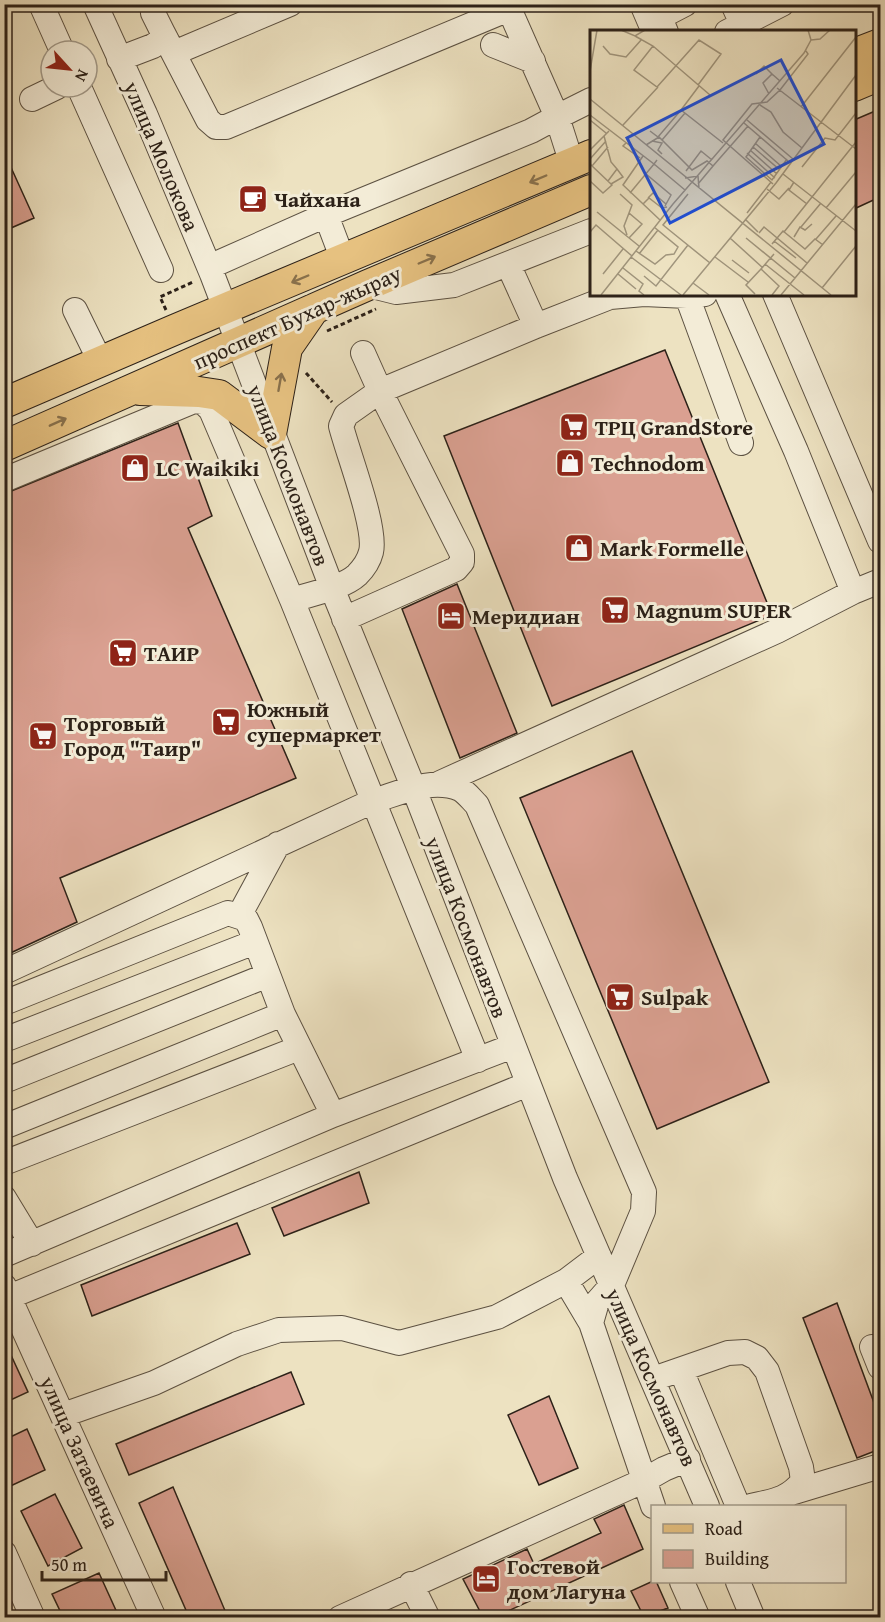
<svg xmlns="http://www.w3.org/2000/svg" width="885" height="1622" font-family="'Gentium Book Plus',serif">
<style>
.building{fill:#daa091;stroke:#2c2118;stroke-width:1.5}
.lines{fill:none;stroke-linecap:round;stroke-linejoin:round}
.minor-casing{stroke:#5c5142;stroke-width:26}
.major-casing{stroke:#2c2118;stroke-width:32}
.path{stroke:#2c2118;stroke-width:3;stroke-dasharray:4.5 3;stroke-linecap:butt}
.minor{stroke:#f3ecd7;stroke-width:24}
.major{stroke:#e6c180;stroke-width:30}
.oneway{stroke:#89714c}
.labels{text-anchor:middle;stroke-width:6;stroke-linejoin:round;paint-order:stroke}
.street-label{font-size:22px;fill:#2c2118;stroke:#f3ecd7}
.poi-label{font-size:22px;font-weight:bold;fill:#2c2118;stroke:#f3ecd7;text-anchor:start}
.inset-road{fill:none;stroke:#a0957d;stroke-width:1.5}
.view{fill:#1d4ed8;fill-opacity:0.15;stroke:#1d4ed8;stroke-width:3}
.inset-edge{fill:none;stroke:#2c2118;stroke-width:3}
</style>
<rect width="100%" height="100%" fill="#ede2c1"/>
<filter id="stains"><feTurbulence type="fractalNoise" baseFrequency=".00333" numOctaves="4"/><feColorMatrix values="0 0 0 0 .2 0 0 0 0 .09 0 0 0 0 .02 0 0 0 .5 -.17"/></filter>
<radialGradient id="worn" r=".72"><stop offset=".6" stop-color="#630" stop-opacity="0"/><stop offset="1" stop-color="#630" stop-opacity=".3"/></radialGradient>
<path class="building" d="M880 109V197L854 209V120Z
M4 152 34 218 4 231Z
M665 350 772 615 552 706 444 436Z
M178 423 212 516 188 528 296 778 60 878 77 922 4 956V494Z
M457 584 517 733 460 758 402 609Z
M632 751 769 1082 657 1129 520 798Z
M359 1172 369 1203 284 1236 272 1208Z
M237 1223 250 1254 92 1316 81 1285Z
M837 1303 880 1419V1449L857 1458 803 1318Z
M4 1340 28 1392 4 1403Z
M291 1372 304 1404 129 1475 116 1444Z
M549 1396 578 1468 539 1485 508 1415Z
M27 1429 45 1470 4 1489V1440Z
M173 1487 226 1613 217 1617H189L139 1503Z
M55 1494 82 1548 48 1566 21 1511Z
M624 1505 643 1549 495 1617H483L463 1579 527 1549 534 1564 601 1533 594 1519Z
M99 1573 119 1617H63L52 1594Z
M653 1581H656L668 1608 644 1617 631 1591Z"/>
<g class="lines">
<g class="minor-casing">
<path id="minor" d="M41 4 62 51
M95 4 145 114 212 274 332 588 414 789 565 1178 707 1506
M642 4 654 32
M733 4 742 24
M666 32 661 20 662 16 685 4
M727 32 782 4
M163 33 208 120 216 127H226L509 9
M493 45 533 61
M174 53 290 4
M119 59 153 46 162 40 163 33 153 13 152 4
M79 87 161 270
M32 99 57 87
M572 164 557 117 591 100
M326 215 343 260
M508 264 536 326
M209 267 326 215 531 131 557 117 507 4
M368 285 396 292 454 285 591 231
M727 294 796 451 853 592
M775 294 880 541
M687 296 741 443
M75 310 101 363
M4 480 194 401 203 402 211 410 292 600C310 594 343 588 357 575 363 569 369 560 371 552 377 528 348 454 341 426L346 415 380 391 536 326 610 297 644 294 687 296 705 294
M292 600 478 1060
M344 619 456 569 462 562V554L380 391 363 353
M440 783 777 631 853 592 880 581
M239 916 278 844
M4 972 373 801C400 793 432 777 460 789 466 792 472 800 477 805L644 1192 643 1211 612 1285 597 1302 591 1323 653 1506
M4 1003 228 913 246 919 250 927 283 1014 333 1115
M4 1040 255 942
M4 1081 268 975
M4 1127 283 1014
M4 1163 299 1048
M4 1198 32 1244
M4 1255 333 1115 513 1046
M566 1281 591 1323
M4 1286 154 1618
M9 1297 528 1084
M872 1347 880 1367
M681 1370 738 1506
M653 1379 728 1353 745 1352 757 1358 767 1371 801 1467 803 1481C788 1500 773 1501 751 1506
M63 1415 154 1383 237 1344 279 1330 342 1328 399 1343 497 1317 566 1281 599 1256
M794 1492 880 1466
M4 1553 33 1618
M682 1582 698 1618
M738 1582 753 1618
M411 1584 428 1618
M340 1618 643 1481 664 1469 688 1459"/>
</g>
<g class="major-casing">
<path id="major" d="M854 54 880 44
M854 86 880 75
M140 390 199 392 219 395 271 434 287 348 314 309
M4 403 174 330 591 155
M4 446 368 285 591 190"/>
</g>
<path class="path" d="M166 310 160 297 193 282
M327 331 376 309
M306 373 332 402"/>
<use href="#minor" class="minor"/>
<use href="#major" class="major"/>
</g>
<defs><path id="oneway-shaft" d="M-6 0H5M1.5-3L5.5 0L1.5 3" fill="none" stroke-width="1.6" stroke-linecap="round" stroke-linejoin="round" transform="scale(1.5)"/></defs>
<g class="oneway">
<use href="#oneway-shaft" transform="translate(538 179) rotate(157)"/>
<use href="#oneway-shaft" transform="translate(427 260) rotate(-23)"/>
<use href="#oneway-shaft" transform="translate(300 279) rotate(157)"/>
<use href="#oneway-shaft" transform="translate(280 382) rotate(-80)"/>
<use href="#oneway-shaft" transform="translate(58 422) rotate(-24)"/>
</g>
<defs>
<g id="cafe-square" transform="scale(1.5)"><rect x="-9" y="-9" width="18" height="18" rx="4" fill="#8f2418" stroke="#f3ecd7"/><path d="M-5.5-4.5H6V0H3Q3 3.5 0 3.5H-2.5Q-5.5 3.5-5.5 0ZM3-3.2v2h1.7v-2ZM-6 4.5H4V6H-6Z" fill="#fff"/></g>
<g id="supermarket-square" transform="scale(1.5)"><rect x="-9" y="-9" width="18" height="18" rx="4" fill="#8f2418" stroke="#f3ecd7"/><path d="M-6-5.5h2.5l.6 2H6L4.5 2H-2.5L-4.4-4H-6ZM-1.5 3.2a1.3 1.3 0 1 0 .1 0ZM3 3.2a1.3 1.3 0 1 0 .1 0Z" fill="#fff"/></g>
<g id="shop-square" transform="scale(1.5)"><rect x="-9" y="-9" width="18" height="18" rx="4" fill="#8f2418" stroke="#f3ecd7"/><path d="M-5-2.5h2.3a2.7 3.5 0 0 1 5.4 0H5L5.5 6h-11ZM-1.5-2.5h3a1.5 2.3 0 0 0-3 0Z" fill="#fff"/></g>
<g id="hotel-square" transform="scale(1.5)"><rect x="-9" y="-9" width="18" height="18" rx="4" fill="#8f2418" stroke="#f3ecd7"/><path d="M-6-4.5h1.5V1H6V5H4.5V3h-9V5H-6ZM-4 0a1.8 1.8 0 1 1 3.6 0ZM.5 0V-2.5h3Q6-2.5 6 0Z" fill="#fff"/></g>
</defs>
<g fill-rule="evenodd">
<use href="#cafe-square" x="253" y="199"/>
<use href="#supermarket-square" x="574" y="427"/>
<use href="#shop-square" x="570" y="463"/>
<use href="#shop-square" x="135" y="468"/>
<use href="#shop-square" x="579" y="548"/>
<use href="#supermarket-square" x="615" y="610"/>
<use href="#hotel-square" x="451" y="616"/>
<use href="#supermarket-square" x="123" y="653"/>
<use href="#supermarket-square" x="226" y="722"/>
<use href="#supermarket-square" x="43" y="736"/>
<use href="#supermarket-square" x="620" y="997"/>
<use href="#hotel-square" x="486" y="1579"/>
</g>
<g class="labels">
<g class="street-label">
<text transform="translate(162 156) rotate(67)" y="8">улица Молокова</text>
<text transform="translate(297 317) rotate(-24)" y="8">проспект Бухар-жырау</text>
<text transform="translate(289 475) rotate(69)" y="8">улица Космонавтов</text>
<text transform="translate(467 927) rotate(69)" y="8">улица Космонавтов</text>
<text transform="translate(652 1377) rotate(66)" y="8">улица Космонавтов</text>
<text transform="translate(80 1452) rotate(66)" y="8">улица Затаевича</text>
</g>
<g class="poi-label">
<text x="274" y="207">Чайхана</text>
<text x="595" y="435">ТРЦ GrandStore</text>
<text x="591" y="471">Technodom</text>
<text x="156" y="476">LC Waikiki</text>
<text x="600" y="556">Mark Formelle</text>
<text x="636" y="618">Magnum SUPER</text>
<text x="472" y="624">Меридиан</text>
<text x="144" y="661">ТАИР</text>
<text x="247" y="717">Южный<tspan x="247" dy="25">супермаркет</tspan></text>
<text x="64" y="731">Торговый<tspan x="64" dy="25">Город "Таир"</tspan></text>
<text x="641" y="1005">Sulpak</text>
<text x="507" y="1574">Гостевой<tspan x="507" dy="25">дом Лагуна</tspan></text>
</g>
</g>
<g transform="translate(590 30)">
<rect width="266" height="266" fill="#ede2c1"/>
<path class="inset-road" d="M31 0 45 6 55 0M45 6 63 16 120 65M221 10 230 9 240 0M13 16 20 24 36 27 52 9M63 16 44 40 67 57 109 10 131 24 108 55M0 41 7 0M166 44 174 36 183 45M187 58 266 119M179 64 173 53 182 44 190 51M0 69 241 265M170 75 181 82 193 102 212 118M211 77 266 7M91 80 109 56M0 85 64 134 67 130M0 90 16 103M157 90 203 129M154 93 198 131M33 95 68 57M60 101 68 107 91 80 133 113M14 106 21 132 27 139 18 151M170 107 156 127 182 150 197 129M72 110 95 83M62 111 72 113 68 120 72 124M36 113 33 116 50 128M165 113 192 137M56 115 69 107 102 140 117 131 123 136 108 154M163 117 190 140M0 120 19 101M160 120 187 144M157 123 185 148M53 126 33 155 70 190M0 129 16 111M0 134 22 155 13 163 0 151M2 136 18 117M123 136 158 96M212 137 235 108 245 110 266 83M96 141 111 121 122 130M56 144 81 165 75 176M193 144 266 201M95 148 108 146 109 158M204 152 199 160 217 174M21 154 33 147 27 139M183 154 133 110 162 74 177 72 190 60 218 24 216 21M177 159 189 169 199 158M40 163 64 134 95 160M30 164 42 175 39 183 52 194 39 208M98 164 73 195 120 233M58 168 63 163 76 174M53 174 59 168 72 178 77 177M236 178 266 142M7 182 49 216M157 183 181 152M155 189 168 202M211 197 231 173M0 202 6 195 42 226M194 202 266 112M169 203 174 197 217 233M37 205 34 196 39 183M204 207 210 197 215 200 222 194M140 208 173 238M156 208 205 248M226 209 246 186M184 211 206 228M182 214 193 201 215 219 225 209 233 215M46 221 65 234 76 225 84 224 88 217 64 197M49 224 68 200M41 227 91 265M125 227 158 252M142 230 159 243M175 234 214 265M33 238 53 254 49 261 54 265M13 244 33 219M28 244 46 259M54 246 66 256 98 215M103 253 119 265M232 258 266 216M165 264 156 255 171 239M11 265 83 174 214 23 221 10 218 0M93 265 186 153 266 45M182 265 189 256 171 239 184 224M191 265 266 174"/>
<path class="view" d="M191 30 234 114 80 193 37 108Z"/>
<rect width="266" height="266" class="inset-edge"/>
</g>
<rect width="885" height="1622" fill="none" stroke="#ede2c1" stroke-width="24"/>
<rect x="6" y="6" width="873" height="1610" fill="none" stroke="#2c2118" stroke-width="3"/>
<rect x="12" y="12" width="861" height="1598" fill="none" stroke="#2c2118" stroke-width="1.5"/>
<rect x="651" y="1505" width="195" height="78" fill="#f3ecd7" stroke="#a39b8b" stroke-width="1.5"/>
<rect x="663" y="1524" width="30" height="9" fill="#e6c180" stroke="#a39b8b" stroke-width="1.5"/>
<text x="705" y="1535" font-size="18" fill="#2c2118">Road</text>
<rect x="663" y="1550" width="30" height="18" fill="#daa091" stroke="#a39b8b" stroke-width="1.5"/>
<text x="705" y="1565" font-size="18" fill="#2c2118">Building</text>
<g transform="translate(69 69) rotate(117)"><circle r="28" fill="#f3ecd7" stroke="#a39b8b" stroke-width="1.5"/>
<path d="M0-4.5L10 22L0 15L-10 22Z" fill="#8f2418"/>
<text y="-9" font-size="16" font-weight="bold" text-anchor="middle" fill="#2c2118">N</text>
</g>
<path d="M42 1571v9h124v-9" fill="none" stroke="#2c2118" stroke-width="3"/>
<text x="51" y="1571" font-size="18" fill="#2c2118" stroke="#f3ecd7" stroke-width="4.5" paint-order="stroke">50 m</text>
<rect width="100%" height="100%" filter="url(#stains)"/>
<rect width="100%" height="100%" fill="url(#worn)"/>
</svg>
